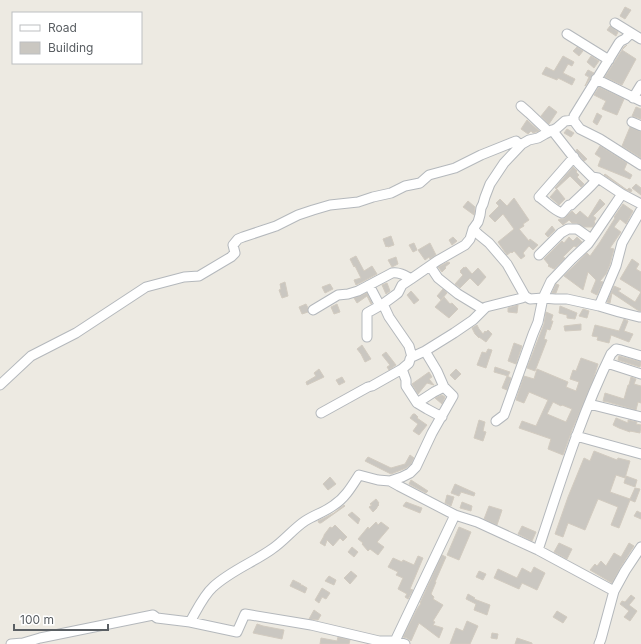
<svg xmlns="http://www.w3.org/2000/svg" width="641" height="644" font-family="Inter,sans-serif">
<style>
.building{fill:#cac7c1;stroke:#d2cbc0;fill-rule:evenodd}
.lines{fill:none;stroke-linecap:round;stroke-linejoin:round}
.minor-casing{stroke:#b4b8bc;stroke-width:11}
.minor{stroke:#fff;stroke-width:9}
</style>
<rect width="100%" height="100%" fill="#edeae2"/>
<path class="building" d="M625 7 631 10 625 19 620 16Z
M610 26 618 32 616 36 607 30Z
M627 45 622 50 636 59 622 85 605 77 624 47Z
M577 47 583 51 579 56 573 51Z
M563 56 574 62 572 66 568 64 563 73 575 79 572 85 558 78 557 80 542 74 546 67 554 71Z
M591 56 599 61 594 68 587 62Z
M588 70 594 73 585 86 589 77 585 75Z
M599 87 624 99 617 115 602 109 606 101 594 95Z
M549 106 557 112 549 124 541 116Z
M636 107 641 109V119L632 116Z
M597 113 602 116 597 125 593 122Z
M527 120 539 131 533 133 531 131 528 134 521 129Z
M630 127 641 132V158L622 146Z
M567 129 574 133 571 137 564 133Z
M600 146 627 163 624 170 632 175 630 179 598 166 601 158 595 154Z
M577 149 587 159 584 161 576 151Z
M573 167 577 171 576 172 579 175 577 177 584 184 581 187 570 176 556 189 555 188Z
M605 174 627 190 629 188 632 190 631 192 625 189 604 175Z
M636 184 641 188V195L632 188Z
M557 189 565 199 559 205 550 197Z
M514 198 529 220 523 224 524 226 519 229 529 241 530 239 538 245 533 250 529 246 523 253 525 256 521 259 514 251 512 253 511 252 507 255 498 242 514 229 503 214 495 222 489 216 499 206 496 203 500 199 507 206Z
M600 199 605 204 593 216 596 218 594 222 595 223 593 227H584L577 223H572L569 220 563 225 558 220 560 219H563L566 217 572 211 576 215 580 211 588 218Z
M468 201 475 207 474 215 463 207Z
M623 204 633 211 626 224 620 219 614 227 621 232 610 248 614 249 610 264 606 274 600 281 603 282 597 295 591 292 596 280 588 272 583 290 564 276 587 253 590 256 600 242 615 218 614 217Z
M552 226 555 230 548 237 545 234Z
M391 236 394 245 388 247 387 246 386 247 383 239Z
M453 237 457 241 452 245 449 240Z
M569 237 573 241 577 237 582 242 576 247 574 246 563 257 565 258 554 269 548 266 549 265 544 259 562 241 564 243Z
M414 243 417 250 413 252 409 245Z
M430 243 436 255 430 259 429 257 425 260 418 250Z
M356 256 364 271 372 266 377 274 356 285 354 280 361 278 355 266 354 267 350 259Z
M396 257 398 264 392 267 388 260Z
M632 259 639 264 636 269 641 272V311H639L612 293 610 303 607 302 614 286 621 289 618 291 635 302 641 292 620 279Z
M448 262 450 263 445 267 446 268 442 272 438 267Z
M464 267V268L466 267 472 274 478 268 486 277 478 286 470 278 460 288 455 284 463 275 460 272H461L460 271Z
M285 282 288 296 282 298 279 290 281 289 280 284Z
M387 283 390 291 386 294 382 285Z
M330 284 333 289 325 293 322 287Z
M556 284 559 285 556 293H552Z
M443 289 447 293 441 300 437 296Z
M411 291 419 300 414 304 407 295Z
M367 293 372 303 371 304 367 296 357 303 354 298Z
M444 297 450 304 452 303 458 309 449 318 435 307Z
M306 304 308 308V312L302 314 299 307Z
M337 304 340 312 334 314 331 307Z
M518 305 517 313 508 312V308Z
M560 306 577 313 575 319 567 318V315L559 313Z
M583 309 589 311 587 318 579 316Z
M546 312 553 315 551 321H553L550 330 547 329 544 339 547 340 535 371 527 368 544 324Z
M624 319 628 321 624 331 633 334 629 342 611 335 609 343 597 340 598 337 592 336 595 325 619 331Z
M581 324V330L565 331 564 326Z
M477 325 479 329 483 334 485 331 486 332 488 330 492 334 486 342 479 337V338L475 334 472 328Z
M514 343 522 346 516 364 508 361Z
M362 345 371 359 365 362 361 354 357 349Z
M488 349 492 350 486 368 477 365 482 352 486 353Z
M386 352 396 365 389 370 387 367 390 365 382 355Z
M619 356 641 362 640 367 618 360Z
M581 358 598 364 593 380 572 430 563 455 548 449 551 439 519 428 522 421 536 426 548 400 529 392 524 403 516 400 524 376 534 379 537 369 568 382 566 387 576 391 579 382 570 379 573 370 576 371ZM553 402 561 406 562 405 572 409 566 422 547 414Z
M495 367 510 372 508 376 494 372Z
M319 369 324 377 307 385 306 382 316 376 314 373Z
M456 369 461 374 455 380 450 375Z
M429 372 432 377 429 379 434 385 427 383 418 394 412 384Z
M507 376 511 378 507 390 502 388Z
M342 377 345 382 339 385 336 380Z
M631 377 636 379 634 384 641 386V403L638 402 636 410 608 402H607L603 401 605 393 624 399 628 385H629Z
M442 395 445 397 442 404 435 398Z
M413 414H415L418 417 417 418 427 425 419 435 413 431 418 424 410 418Z
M616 418 628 423V420L637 422 636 424 641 425 640 433 630 431V432L619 428 613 425Z
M479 420 485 422 483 431 486 432 483 441 474 438Z
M594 451 617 460 618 458 630 461 625 478 616 475 610 492 630 499 635 488 640 489 635 502 630 500 619 528 611 525 618 507 598 499 585 530 568 523 563 537 555 534 568 497 584 458 590 461Z
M410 455 414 458 411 464 406 468 391 474 365 461 368 457 391 468 405 464Z
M626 476 637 480 635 487 624 483Z
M330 477 336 484 328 490 323 484Z
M411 480 428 491 426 493 409 484Z
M455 484 475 493 474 496 461 492 459 496 451 493Z
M447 495 454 497 451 506 445 503Z
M376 499 379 503 378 504 379 505 377 507V508L373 512 369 507 372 505 370 504Z
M406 502 422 508 420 513 403 506Z
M462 502 472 506 471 511 460 508Z
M344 505 345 506 321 523H319L318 521 334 513Z
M489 506 502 510 497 525 484 519Z
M637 511 641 513V519L634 516Z
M352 512 360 519 358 524 348 515Z
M376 522 378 525 381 522 389 528 377 542 384 547 378 555 370 549 368 551 362 544 363 543 358 539 368 527 369 529Z
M335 525 347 537 343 541 340 538 333 546 327 540 325 546 320 543 324 536V535L330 527 332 528Z
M522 526 536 532 532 541 518 534Z
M459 527 471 532 459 560 447 555Z
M559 543 572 549 567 559 554 552Z
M629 543 634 546 620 568 612 583 590 570 595 564 597 566 601 561 606 566 614 553 621 557Z
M352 547 358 552 354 557 348 552Z
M442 555 446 557 435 582H436L431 594 434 597 433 599 443 605 433 621 435 622 433 625 443 628 439 638 419 623 411 641 407 638 403 637 417 609 421 603H420Z
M418 556 423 558 410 589 413 590 408 599 405 597 407 594 398 589 403 578 396 575 398 572 388 567 393 558 402 562 403 560 414 565Z
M534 567 545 573 537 590 522 583 519 589 494 578 498 569 517 578 522 568 531 573Z
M351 571 357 576 350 584 344 578Z
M479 571 486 574 483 580 476 577Z
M329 576 336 580 334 585 325 581Z
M293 580 301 584V586L302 585 307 588 305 593 290 586Z
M322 588 330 593 326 599 322 597 319 603 315 600Z
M468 594 475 598 474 599 490 605 487 615 474 610 476 604 466 599Z
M631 595 635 598 629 605 637 611 630 621 624 617 629 611 620 604 622 601 625 602Z
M314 610 321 615 318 620 309 619Z
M557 611 567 617 563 623 553 617Z
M467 621 478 626 470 644H450L456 628 463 631Z
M257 624 263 626 284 630 282 639 253 633Z
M492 633 498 634 497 639 491 638Z
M338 637 350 640 349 644H320L321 638 337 641Z
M517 638 532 643V644H515Z"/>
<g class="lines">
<g class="minor-casing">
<path id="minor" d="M615 23 641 39
M631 33 625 39 621 41 619 43 574 116V121L580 129 600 139 641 165
M567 34 609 60
M596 79 641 101
M633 98 641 85
M521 106 529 113 549 132
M632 122 641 126
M552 130 578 163 592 177 598 178 622 194 641 204
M574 157 539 197C547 202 553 210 562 213L569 205H571C580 196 590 188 598 178
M473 229 478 234 489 243 507 264 525 296 530 299 543 298 555 299H567L599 306 619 312 639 317H641
M539 255 561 233 568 229H577L591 239
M430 266 438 278 458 294 481 308V312
M369 285 380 306
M383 304 389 317 409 346 412 357
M599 306 616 266 622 243 641 210
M313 310 338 295 348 294 358 291 392 273C399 272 404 275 411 279L437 261 465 245 470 239 473 229 478 222 480 215 481 208 483 204 485 197 490 184 504 163 522 144 529 140 538 138 545 134 557 128 565 121 574 120
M367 337V313L383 304 394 296 398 293 402 285 411 279
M425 351 437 371 444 387
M607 363 641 374
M402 369 409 363 410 359 412 357 425 351 454 333 473 320 486 307 522 298 525 296
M0 385 31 356 76 333 146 287 184 277 199 276 231 257 235 253 233 245 238 239 243 237 276 226 298 215 313 210 330 205 358 202 373 197 391 193 405 186 420 183 429 175 455 168 481 155 516 141 520 146
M417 403 427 409 442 417
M589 404 641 417
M321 413 368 387 372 386 402 369 406 380V386L417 403 434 392 444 387 453 396 432 433 416 467 410 473 402 477 390 481
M496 421 504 415 533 334 538 322 543 298 551 281 572 259 588 244 595 234 622 194
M576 436 641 454
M538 550C560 484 580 417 611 354L616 349 621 350 641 356
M190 622C197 610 203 596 213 587 230 571 254 562 272 549 284 541 293 529 305 521 314 515 325 512 334 505 345 498 352 486 359 475L378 480 390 481 399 486 455 515 477 522 538 550 614 591
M395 641 455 515
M11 644 23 643 40 638 153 615 157 618 190 622 237 632 245 614 311 625 379 641H395L405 644
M599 644 601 639 614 591 625 571 641 547"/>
</g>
<use href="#minor" class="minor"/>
</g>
<rect x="12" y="12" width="130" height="52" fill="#ffffff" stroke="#bdbfc1"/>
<rect x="20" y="25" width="20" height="6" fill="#ffffff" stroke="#bdbfc1"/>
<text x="48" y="32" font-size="12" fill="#5a5f63">Road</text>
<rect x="20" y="42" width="20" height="12" fill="#cac7c1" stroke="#bdbfc1"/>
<text x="48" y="52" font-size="12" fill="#5a5f63">Building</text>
<path d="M14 624v6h94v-6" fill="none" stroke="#5a5f63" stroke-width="2"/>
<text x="20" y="624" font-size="12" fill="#5a5f63" stroke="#ffffff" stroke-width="3" paint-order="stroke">100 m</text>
</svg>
